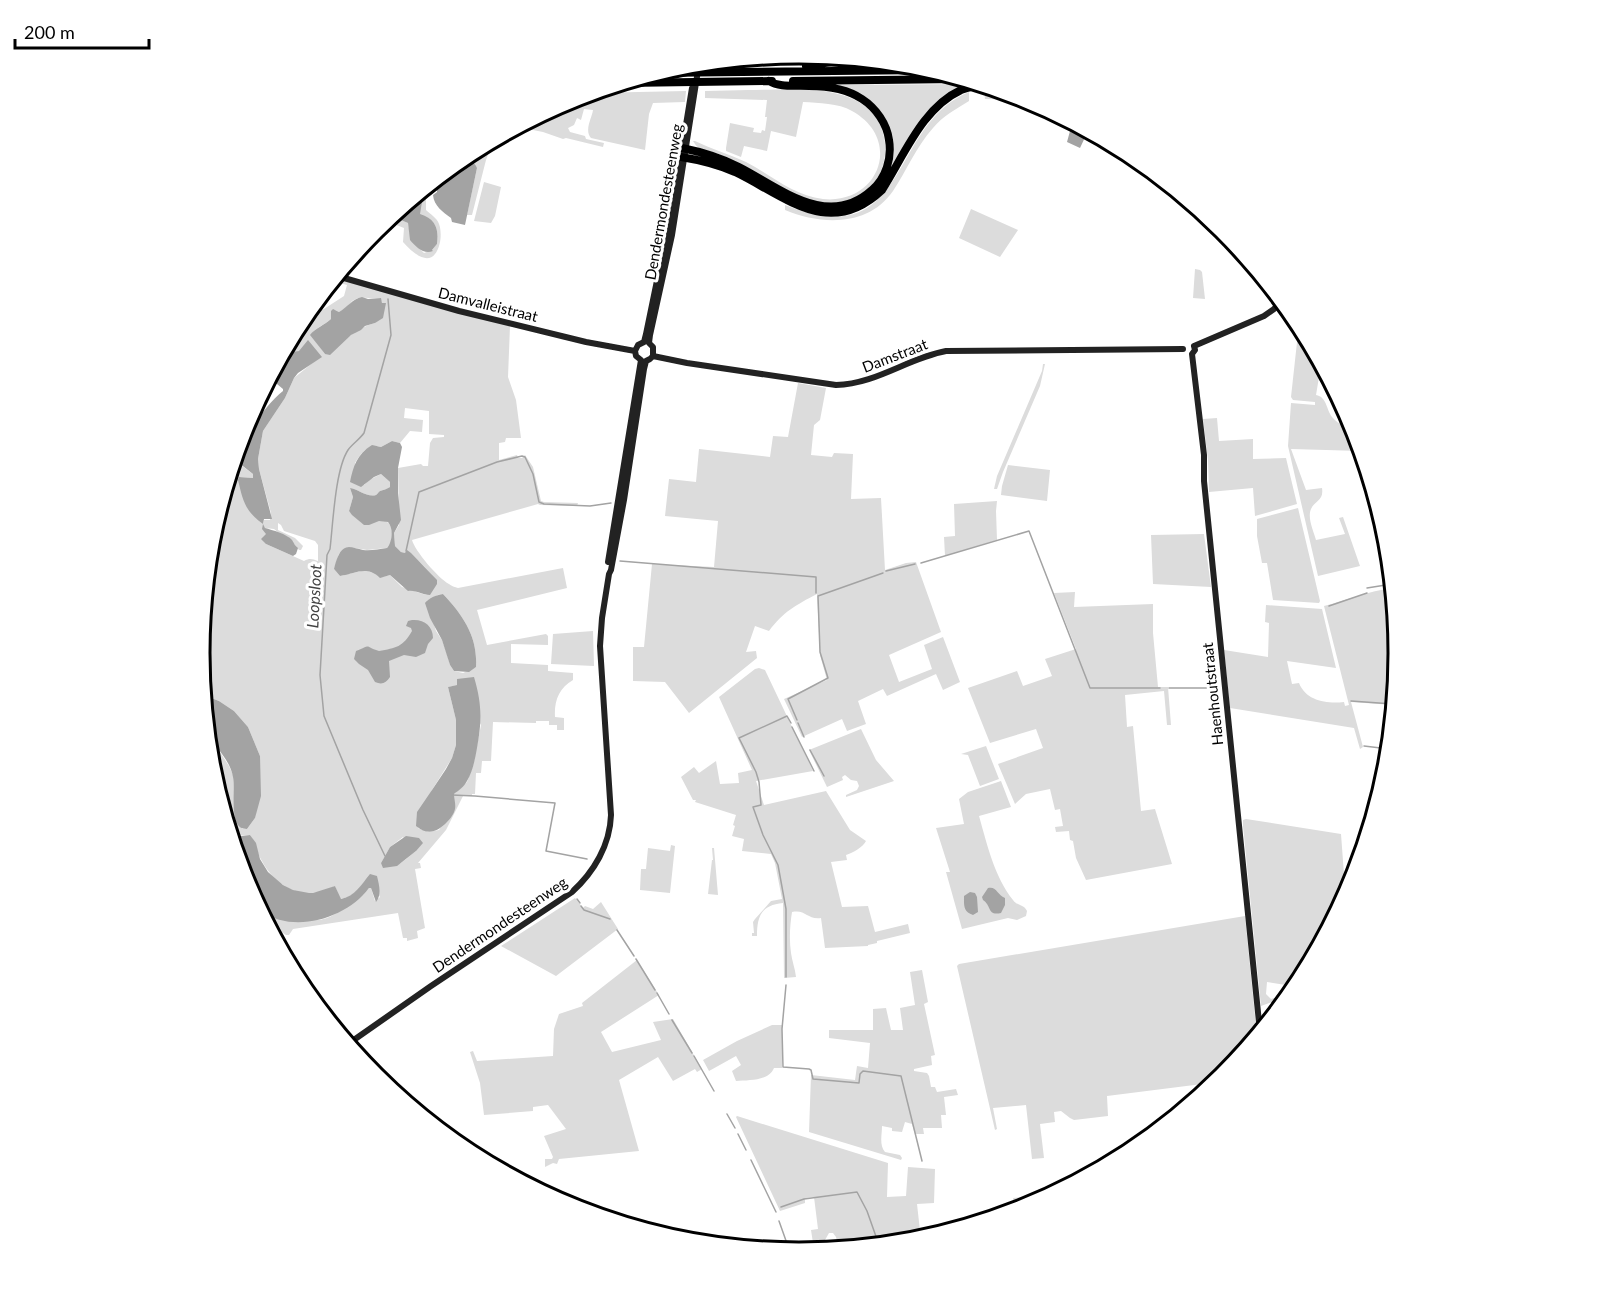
<svg xmlns="http://www.w3.org/2000/svg" width="1598" height="1307" font-family="Lato,sans-serif">
<style>
.green{fill:#dcdcdc;fill-rule:evenodd}
.water{fill:#a3a3a3}
.lines{fill:none;stroke-linecap:round;stroke-linejoin:round}
.stream{stroke:#a3a3a3;stroke-width:1.5}
.secondary{stroke:#222;stroke-width:6}
.highway{stroke:#000;stroke-width:8}
.labels{text-anchor:middle;stroke-width:6;stroke-linejoin:round;paint-order:stroke}
.street-label{font-size:15px;fill:#000;stroke:#fff}
.water-label{font-size:16px;font-style:italic;fill:#444;stroke:#fff}
.rim{fill:none;stroke:#000;stroke-width:3}
</style>
<rect width="100%" height="100%" fill="#fff"/>
<path class="green" d="M803 54 834 57 828 60 785 63 704 64Z
M968 84 969 85 943 99 896 163 862 201 892 158C889 147 884 119 880 111 871 95 848 90 833 85Z
M990 89H992L1029 100 985 99C984 94 986 91 990 89Z
M748 90C780 90 823 85 853 99 905 122 891 202 834 203 803 204 775 184 749 170 740 165 731 159 721 155 714 152 706 151 699 148 696 146 695 144 693 141H695C711 149 729 154 746 162 771 175 794 196 823 199 878 205 904 140 852 111 838 103 819 103 803 102L796 137 771 131 767 151 744 146 741 157 726 151V148L730 123 754 128 753 132 761 133 762 130 765 131 767 117H765L767 100 705 98V91Z
M686 91 685 102 653 103 649 114 645 150 591 138C584 130 592 118 593 110L584 109 581 120 577 118 574 125 568 128 570 132 585 136 586 139 604 143 603 147 566 138 563 139 543 132 518 127 570 100 591 93Z
M969 92V101C956 109 943 116 933 128 916 147 907 170 893 191 868 227 821 225 785 210V205C911 256 887 125 969 92Z
M493 141 486 160 472 215H467L477 168 465 159H461Z
M484 182 501 187 495 216 491 223 474 221Z
M420 192 426 199V210C430 214 437 218 439 224 441 229 441 237 440 242 434 270 415 256 403 242L404 228 386 221 391 216 408 223C412 243 410 238 424 253L432 250 437 244C439 229 436 219 420 215L418 196H416Z
M971 209 1018 230 1000 257 959 238Z
M1195 269 1200 270 1202 272 1205 299 1193 298Z
M335 278 510 326 508 377 516 400 521 438H506L505 442 499 443V460L517 455 518 458H522L525 455 533 467 541 501 544 502 578 503 577 506 540 505 538 504 412 540C415 551 438 578 449 584 451 586 455 587 458 588L563 568 567 588 477 610 487 645 546 634 548 636V645L511 644V663L548 665V671L573 673V680C559 688 554 701 555 717L564 718V730H557V725H549V721H536V723L493 722 491 761H482L481 773H476L475 794H472V796H463L446 830 418 863H420L421 868 415 869 425 928 417 931 418 938 407 941V938H403L398 913 293 929 289 935H286L280 931 270 929 253 897C256 900 259 905 263 907 267 908 315 921 318 920 331 920 362 898 369 888H371L375 901 380 897 367 879C359 889 353 897 340 899L335 886C328 889 320 893 312 893 291 895 271 879 262 861 256 851 257 845 250 835H243L231 837 211 770 200 653 211 536 232 467 238 463 253 474V478L240 477 263 524 264 520H270L271 513 259 469 258 459 263 431 285 398 294 378 321 356 299 351 286 358 281 370 276 375 277 384 270 378 284 352 310 318 344 296 347 285 333 281ZM358 298C365 297 372 299 380 298L382 303 375 323C358 327 340 343 325 354L311 335C314 328 325 325 331 319V313L335 310 339 312 348 307 352 301ZM405 408 429 411V434L444 435V437L433 438 430 443 428 466H423L421 464 398 468 399 525 394 533 395 546 401 552C416 555 426 568 436 580L430 594 426 595 402 587 390 575 382 577 366 570 340 576 334 569 339 554 348 547 367 550 387 548C390 544 392 540 392 535 393 514 375 521 362 523L349 511 353 497 350 488C358 489 368 498 376 495 378 494 378 492 380 491 383 490 387 489 390 487V482L381 474 369 480 364 485 355 463C361 453 369 443 381 447L392 441 400 443 410 431 422 432 423 420 404 418ZM278 523 281 525 284 531 315 541 318 545V561C312 559 310 558 304 561L266 544 267 534 263 525 265 528 274 529 280 534 288 537 291 540 299 550H301L303 546 295 538 278 530ZM443 594C463 615 478 637 476 667L463 673 454 671 450 665 447 654 442 640 436 631 427 601 438 595ZM457 680 481 725 473 766 467 782 454 794 453 799 455 805 439 830 428 832 418 828 432 790 452 758 456 745V720L448 687 458 685ZM207 696 219 701 234 711 248 727 260 756 255 818 247 829 234 798 233 775 229 766 216 746 210 744ZM403 837 416 851C402 861 399 870 381 863L390 847Z
M1299 324 1329 379 1319 377 1316 395C1327 397 1326 409 1332 417 1336 422 1343 426 1349 428L1350 420 1361 451 1291 449 1306 490 1322 488C1324 501 1315 500 1311 509 1307 518 1314 532 1316 540L1345 534 1339 518 1343 517 1360 566 1318 576 1288 446 1291 403 1315 405V402L1293 400 1291 397Z
M1043 364H1045L1040 386 1003 472 997 489H994L997 476 1042 371Z
M798 383 826 388 820 420 814 425 811 455 832 457 834 453 853 454 851 499 881 498 885 570 906 563 916 562 941 632 889 655 899 682 932 669 924 645 943 637 960 682 943 690 936 674 887 696 883 689 858 701 866 724 847 731 842 719 802 737 784 699 827 680 820 655 817 594C796 605 783 612 769 631L755 626 746 652 756 651 757 658 689 713 665 682 633 681V647H644L652 564 714 567 718 521 665 516 669 479 696 482 699 449 770 457 773 436 788 437Z
M252 411 260 415 244 447 239 446 245 424Z
M1217 418 1219 441 1253 439V459L1286 458 1297 504 1255 516 1253 488 1209 492 1208 460 1203 419Z
M1008 465 1050 470 1047 501 1001 495 1002 486Z
M997 501 996 511 997 540 945 556 944 537 955 536 954 504Z
M1298 508 1320 601 1319 603 1273 600 1267 563H1262L1257 536V519Z
M1204 534 1211 587 1153 584 1151 535Z
M1392 588 1398 654 1393 705 1351 702 1363 747 1360 749 1354 728 1230 708 1224 650 1268 657 1269 623 1265 622 1266 605 1322 609 1336 668 1287 661 1292 684 1299 683C1306 701 1327 704 1344 702L1345 706 1349 705 1324 606C1347 600 1369 591 1392 588Z
M1075 592 1074 607 1153 604V633L1158 687H1168L1171 725H1167L1164 691 1125 695 1127 727 1133 726 1141 811 1155 809 1172 864 1086 880 1076 858 1073 841 1070 840 1069 831 1056 832 1055 827 1063 826 1060 809 1055 810 1050 789 1026 794 1015 804 998 764 1043 748 1036 729 990 743 968 688 1017 671 1023 686 1052 676 1045 659 1076 649 1054 593Z
M593 631 594 666 551 664 553 634Z
M759 668 765 670 813 771 756 781 764 805 826 791 850 830 866 841C863 847 853 853 846 855L847 860 831 862 842 907 868 906 875 932 908 924 910 933 877 941V943L868 945V946L825 948 821 918C807 920 806 909 792 912 790 925 789 939 791 953 792 961 795 968 796 977L784 978 783 903C761 905 757 917 757 936H752V933H754L753 922 755 919 771 901 782 899 775 863 771 854 742 851 744 839 732 836 735 826 733 825 736 815 695 802 696 800H693L681 777 694 767 699 773 716 761 720 784 739 783 738 773 752 770 719 697 755 669Z
M861 729 876 760 894 781 846 797V795L857 790 859 786 857 781 851 780 845 775 842 777 843 780 827 787 809 750Z
M986 746 999 779 980 786 968 755 961 754Z
M1001 781 1011 807 979 816C987 844 994 876 1013 900 1017 906 1024 904 1027 911L1026 916 1017 920 1008 918 962 929 946 872H950L936 828 964 824 959 799 968 792Z
M1246 819 1341 834 1345 888 1350 889 1297 987 1290 996 1292 986 1267 982 1266 994 1271 999 1277 997 1278 999 1275 1001 1261 1006 1243 826V820Z
M671 845 675 846 670 893 640 890 641 869H646L648 848 670 851Z
M712 848H714L718 895 708 894 712 860H713Z
M575 898 583 908 585 906 593 909 601 902 618 929 556 976 501 946Z
M1245 916 1257 1036 1223 1078 1218 1082 1107 1096 1108 1116 1074 1120 1070 1118 1061 1111 1054 1112 1055 1122 1040 1124 1044 1158 1032 1159 1026 1105 993 1108 997 1129 995 1130 957 966 959 964Z
M637 960 659 995 601 1032 612 1052 661 1040 653 1022 673 1019 702 1069 697 1072 695 1069 673 1081 658 1057 619 1080 639 1151 559 1159 557 1164 553 1163 545 1167V1159H552L553 1157 544 1136 566 1129 548 1105 533 1107V1111L484 1115 480 1083 470 1052 473 1051 477 1061 553 1056 554 1029 559 1014 583 1006 582 1003Z
M922 970 928 1002 924 1004 935 1055 931 1056 932 1065 914 1069V1071L927 1073 929 1076 931 1087H935L937 1092 956 1089 958 1095 944 1097 946 1115H941L942 1128H923L924 1134H915L912 1124 905 1122 902 1132 892 1131V1128L882 1126C882 1135 879 1145 885 1152L900 1155 902 1158 901 1160 809 1132 811 1075 855 1080 857 1066 868 1068 870 1043 829 1038V1030H873V1009L886 1008 891 1030H903L900 1008 915 1005 910 972Z
M772 1025H782V1068H774C769 1081 749 1080 736 1081L732 1071 741 1065 736 1056 709 1071 703 1060 737 1041Z
M737 1116 888 1163 887 1197 906 1196 908 1167 935 1169 934 1203 917 1204 921 1240 839 1249 836 1237 833 1233H829L825 1240 813 1243 811 1230 818 1229 814 1197 805 1198V1203L780 1211 736 1117Z
M1056 1193 1028 1207 1015 1212 1013 1198Z"/>
<path class="water" d="M1076 125 1088 131 1080 148 1067 142 1070 131Z
M461 159C469 159 474 161 477 168L465 225 452 222 451 218C443 212 434 206 433 195L437 192V187L431 184Z
M416 196H418L422 202 420 214C436 219 439 229 437 244L432 250 433 251C424 255 416 247 410 240L408 223 391 216Z
M362 297 368 299 381 298 382 303H386L383 318 375 323 365 326 361 330 351 335 330 355 325 354 310 335C315 328 325 325 331 319V311L333 309 339 312C348 307 352 299 362 297Z
M308 340 322 357 298 373 294 378 285 398 263 431 258 459 259 469 272 519H264L263 524 265 528C272 530 287 534 292 540 294 543 295 546 298 548L296 554 293 556 266 544 261 539 266 534 262 529 263 524C245 511 243 501 238 480L239 477 253 478V474L239 463C243 438 263 407 283 391V389L277 384V374L281 369 286 358 292 352 299 351Z
M392 441 400 443 402 447 398 468V493L401 520 394 533 395 546 401 552 405 553 407 550 411 553 437 580V584L430 595C421 595 417 590 408 591L390 575 380 578C366 565 356 574 340 576L334 569C336 562 339 547 349 547 353 547 358 549 363 550 371 551 379 549 387 548 392 542 394 529 388 522L379 521 369 525H364L352 515 349 511 353 497 350 488C358 489 368 498 376 495 378 494 378 492 380 491 383 490 387 489 390 487V482L381 474 374 477 361 487 350 482C353 467 357 454 372 445L381 447Z
M443 594C463 615 478 637 476 667L469 672 454 671 450 665 442 640 430 618 425 603C429 598 436 595 443 594Z
M412 620C424 619 433 626 433 638L428 644 425 653 416 657 404 655 389 661 390 677C386 683 382 685 375 682L368 670 359 664 354 659 356 651C373 644 363 646 379 651 396 648 403 647 412 631L411 628 406 626 408 621Z
M474 677C482 704 482 721 477 748 475 759 473 771 467 781 464 787 459 790 454 794 454 799 456 804 455 809 454 814 450 819 447 822 437 832 428 836 416 826L417 812 432 790 446 769 452 758 456 745V720L448 687 457 685V679Z
M206 696 219 701 234 711 248 727 260 756 261 796 255 818 247 829C243 828 241 829 238 825 231 816 235 789 233 777 231 765 223 755 216 746L210 745Z
M250 835 256 843 260 859 268 872 283 885 293 890 309 893H313L335 886 341 899C355 896 361 885 370 874L377 876C379 885 382 894 376 902L371 888H369C347 918 295 934 262 912 260 901 250 894 245 883 239 869 236 852 231 837Z
M406 836 419 838 423 843 416 851 397 866 383 868 381 863 390 847Z
M988 888C997 886 997 895 1005 898V905L1001 913C987 916 992 906 983 900L982 897Z
M970 892 975 893 977 897 978 912 973 915C963 912 964 905 964 896Z"/>
<g class="lines">
<path class="stream" d="M1371 500 1388 550
M406 551 419 492 497 462 522 456 525 457 533 474 539 502 544 504 590 506 611 503
M620 561 816 577V593
M921 563 1029 531 1090 688H1160
M886 571 915 564
M1367 588 1392 584
M1329 606 1367 593
M1169 688H1207
M1351 701 1393 704
M797 720 788 699 828 678 820 652 818 596 883 573
M798 723 804 737
M792 727 814 771
M1364 746 1389 749
M810 750 824 776
M452 795 475 796 555 803 546 851 587 859
M385 856 363 810 324 716 320 675 327 555 330 549C333 524 335 470 348 450 352 444 359 440 364 433L391 335 388 299
M577 899 580 903
M581 906 584 910 610 919
M617 930 634 956
M636 959 655 990
M786 977V909L778 865 763 835 753 807 761 805 759 782 756 772 739 738 787 716 791 723
M786 985 782 1029 783 1067 809 1069 811 1070 813 1079 859 1083 860 1074 863 1071 901 1076 922 1161
M657 993 669 1014
M672 1020 692 1053
M694 1056 714 1091
M727 1114 735 1128
M738 1134 746 1150
M751 1160 776 1212
M781 1207 804 1199 857 1192 867 1211 879 1245
M779 1221 790 1252"/>
<path class="secondary" d="M337 276 459 311 586 342 635 351
M1194 346 1195 350 1192 354 1204 455V481L1260 1032
M1194 346 1264 316 1274 309 1281 301
M635 351 638 345 644 342 646 334 674 198 692 88
M653 356 687 363 836 385C876 384 908 358 946 351L1183 349
M653 356V347L649 343 650 335 672 235 699 64
M608 562 641 360 636 356 635 351
M348 1044 431 986 572 892C594 872 610 845 611 815L600 646 602 618 609 574 611 570 624 500 644 369 646 361 650 359 653 356"/>
<path class="highway" d="M806 66 837 61 843 58
M656 73 930 70
M793 81 960 79
M624 83 772 81
M682 148C702 152 721 158 739 167 780 188 828 230 872 190 886 178 892 158 889 140 887 124 876 108 862 99 847 89 827 86 809 86 796 85 780 88 769 81
M681 157C700 160 717 164 735 172 785 196 829 240 882 190 904 156 922 108 961 90 967 88 973 86 979 85"/>
</g>
<g class="labels">
<g class="street-label">
<text transform="translate(664 202) rotate(-80)" y="5">Dendermondesteenweg</text>
<text transform="translate(488 305) rotate(14)" y="5">Damvalleistraat</text>
<text transform="translate(895 356) rotate(-21)" y="5">Damstraat</text>
<text transform="translate(1213 694) rotate(-96)" y="5">Haenhoutstraat</text>
<text transform="translate(500 925) rotate(-34)" y="5">Dendermondesteenweg</text>
</g>
<g class="water-label">
<text transform="translate(314 596) rotate(-87)" y="6">Loopsloot</text>
</g>
</g>
<path d="M0 0H1598V1307H0ZM210 653a589 589 0 1 1 1178 0a589 589 0 1 1-1178 0Z" fill="#fff" fill-rule="evenodd"/>
<path class="rim" d="M210 653a589 589 0 1 1 1178 0a589 589 0 1 1-1178 0Z"/>
<path d="M15 39v9h134v-9" fill="none" stroke="#000000" stroke-width="3"/>
<text x="24" y="39" font-size="18" fill="#000000" stroke="#ffffff" stroke-width="4.5" paint-order="stroke">200 m</text>
</svg>
